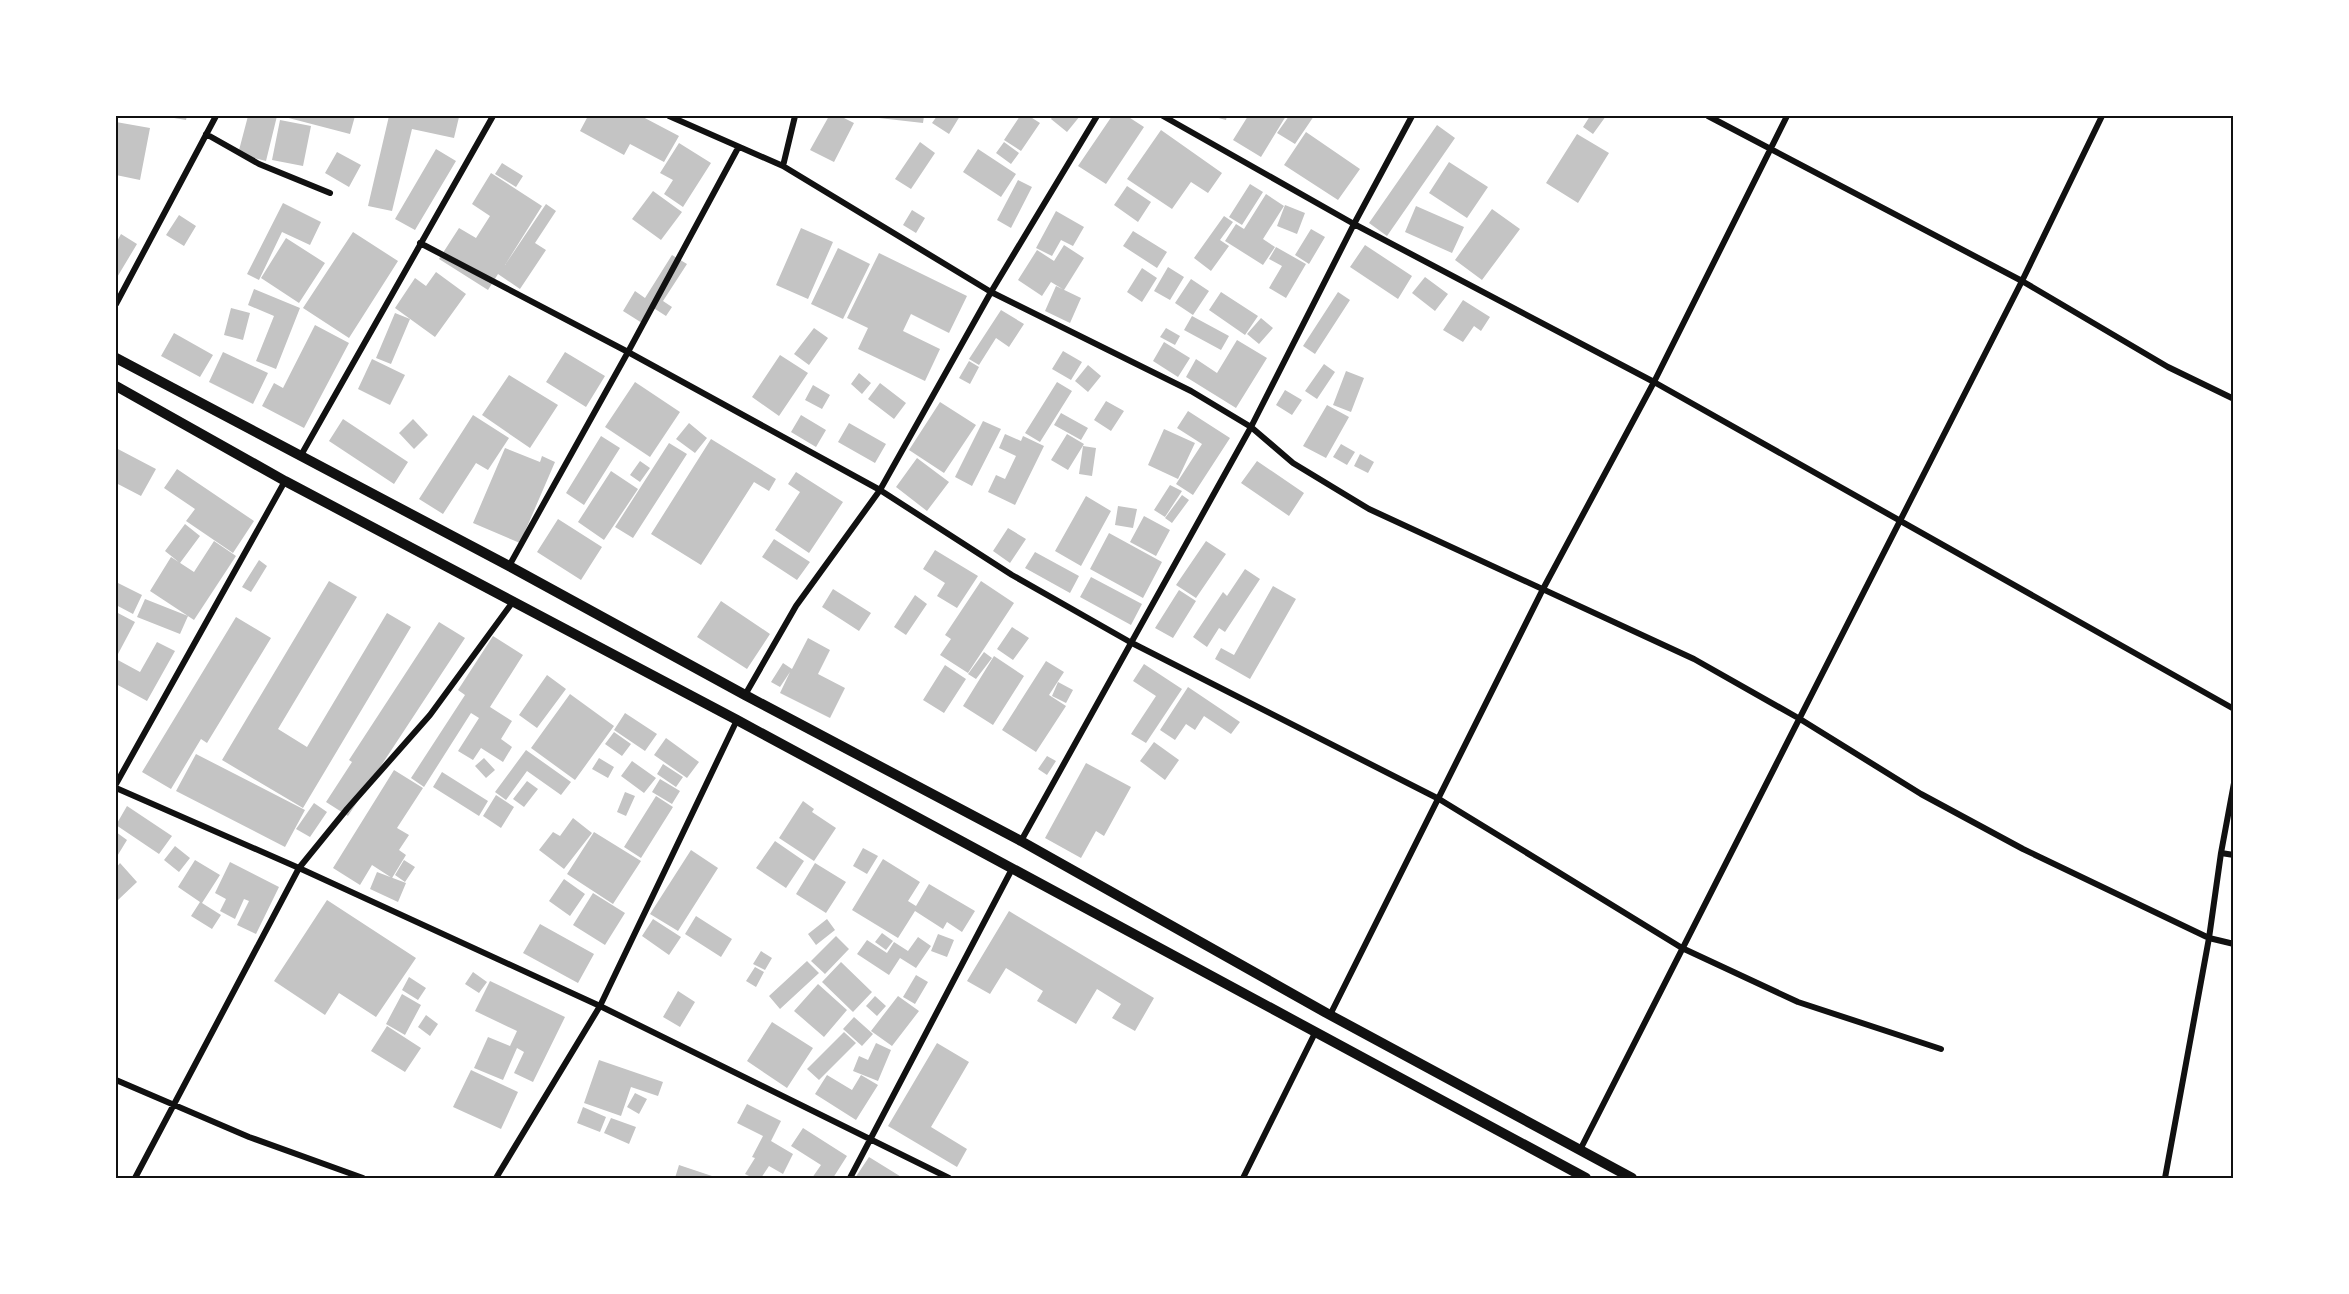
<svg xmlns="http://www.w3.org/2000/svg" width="2349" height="1294" font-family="'PT Sans Narrow',sans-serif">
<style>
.building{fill:#c4c4c4}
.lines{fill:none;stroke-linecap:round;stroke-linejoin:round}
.minor{stroke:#111;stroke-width:6}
.tertiary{stroke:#111;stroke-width:10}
.neatline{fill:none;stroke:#111;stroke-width:2}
</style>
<rect width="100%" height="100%" fill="#fff"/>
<path class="building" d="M162 116H187L186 120Z
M248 116H277L266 161 238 154Z
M281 116H355L350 134Z
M389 116 459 117 454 138 412 129 392 211 368 206Z
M588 116H641L679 136 664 162 630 144 624 155 580 131Z
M829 116H840L854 123 834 162 810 150Z
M880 116H924L923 123 879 118Z
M937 116H960L949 134 932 123Z
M1020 116H1029L1040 123 1021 151 1004 140Z
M1053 116H1080L1067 132 1051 119Z
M1112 116H1127L1144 127 1106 184 1078 166Z
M1211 116H1227L1226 120Z
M1248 116H1286L1261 157 1233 140Z
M1289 116H1314L1295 144 1277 133Z
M1590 116H1606L1593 134 1583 127Z
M280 120 311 126 303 166 272 160Z
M116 122 150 128 140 180 116 175Z
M1437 125 1455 138 1387 236 1369 223Z
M1161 130 1222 173 1208 193 1191 182 1172 209 1127 179Z
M1306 132 1360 169 1338 200 1284 165Z
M1577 134 1609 153 1578 203 1546 183Z
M920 142 935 153 911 189 895 179Z
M1004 142 1019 153 1011 164 996 153Z
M679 143 711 163 683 207 664 194 673 180 660 173Z
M436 149 456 161 415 230 395 219Z
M978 149 1016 174 1001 197 963 172Z
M337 152 361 165 349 187 325 173Z
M1449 162 1488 187 1467 218 1429 193Z
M502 163 523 176 516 187 495 174Z
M491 173 542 206 505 265 546 204 556 211 535 243 546 250 520 289 498 274 488 290 439 259 459 228 476 238 490 216 472 204Z
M1018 180 1032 187 1011 228 997 220Z
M1250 184 1263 192 1242 225 1229 217Z
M1127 186 1151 202 1138 222 1114 205Z
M653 191 682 212 661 240 632 219Z
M1266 194 1284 206 1263 239 1275 247 1263 265 1225 241 1236 224 1244 229Z
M283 203 321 222 310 245 282 232 259 280 247 274Z
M1285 205 1305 213 1297 234 1277 226Z
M1416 206 1464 227 1452 253 1405 232Z
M1492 209 1520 229 1482 280 1455 260Z
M912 210 925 218 916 233 903 225Z
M1056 211 1084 227 1073 246 1061 240 1052 256 1036 248Z
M179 215 196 226 184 246 166 235Z
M1224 216 1233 222 1220 240 1229 246 1211 271 1194 258Z
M801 228 833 242 808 299 776 285Z
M1311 229 1325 237 1309 264 1295 255Z
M1133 231 1167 252 1157 268 1123 246Z
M353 232 398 261 349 338 303 308Z
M121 234 137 244 116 279V243Z
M286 238 325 263 299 303 261 278Z
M1064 245 1084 258 1064 290 1051 282 1042 296 1018 280 1037 250 1054 261Z
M1365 245 1412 276 1398 299 1350 267Z
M1276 247 1306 264 1286 298 1269 288 1282 266 1269 259Z
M838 248 870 264 843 319 811 304Z
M879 253 967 296 949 333 911 314 903 331 940 349 925 381 858 349 868 328 847 318Z
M672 255 687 264 663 301 672 307 666 316 652 307 642 323 623 311 635 291 645 298Z
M1168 267 1184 277 1170 300 1154 291Z
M1142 268 1157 278 1142 302 1127 292Z
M436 272 466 294 435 337 395 308 415 278 426 286Z
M1425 277 1448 294 1435 311 1412 293Z
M1191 279 1209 291 1193 315 1175 303Z
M1056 286 1081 298 1070 323 1045 311Z
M254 289 300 308 276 369 256 361 274 316 248 305Z
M1221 292 1258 316 1245 335 1209 310Z
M1338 292 1350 300 1315 354 1303 346Z
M1463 300 1490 317 1481 331 1474 326 1463 342 1443 330Z
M231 308 250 313 243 340 224 335Z
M1001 310 1024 324 1009 347 996 338 979 365 969 359Z
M395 313 410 319 391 364 376 358Z
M1192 316 1229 336 1221 350 1184 330Z
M1261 318 1273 328 1259 344 1247 334Z
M315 325 349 343 304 428 262 406 274 383 283 388Z
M814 328 828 338 809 365 794 354Z
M1166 328 1180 336 1175 345 1160 337Z
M174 333 213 355 200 377 161 356Z
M1237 340 1267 358 1236 408 1186 377 1196 359 1217 373Z
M1164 342 1190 358 1178 377 1153 361Z
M1063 351 1082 362 1071 380 1052 369Z
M223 352 268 373 253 404 209 382Z
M565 352 605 376 586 407 546 382Z
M780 355 808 373 779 416 752 397Z
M372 359 405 375 390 405 358 389Z
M969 361 979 367 970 384 959 378Z
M1324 364 1335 372 1317 399 1305 391Z
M1088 365 1101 376 1088 392 1075 381Z
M1346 371 1364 378 1351 412 1333 405Z
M859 373 871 383 862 394 851 384Z
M509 375 558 405 530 448 482 415Z
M635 382 680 412 650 457 605 427Z
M1057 382 1072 391 1040 442 1025 433Z
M880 383 906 403 894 419 868 399Z
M813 385 830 395 822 409 805 400Z
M1285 390 1302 400 1292 415 1276 405Z
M1106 401 1124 411 1111 431 1094 420Z
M940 402 976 425 944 473 909 450Z
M1327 405 1349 417 1326 458 1303 446Z
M1188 411 1230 438 1193 495 1176 484 1202 444 1177 428Z
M1061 413 1088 428 1081 440 1054 425Z
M473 415 509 438 488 470 476 463 443 514 419 499Z
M801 415 826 430 816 447 791 432Z
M343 419 408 462 394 484 329 441Z
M413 419 428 435 414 449 399 433Z
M983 421 1001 429 972 486 955 477Z
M689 423 707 438 695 453 676 439Z
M849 423 886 444 875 463 838 442Z
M1164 429 1195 443 1178 479 1148 465Z
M1005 434 1021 441 1023 436 1044 446 1015 505 988 492 996 475 1005 479 1016 456 999 448Z
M1067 434 1084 444 1068 470 1051 460Z
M601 436 620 448 584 505 566 493Z
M711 439 776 479 769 491 754 482 701 565 651 534Z
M669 443 687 454 633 538 615 527Z
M1341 444 1355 452 1347 465 1333 457Z
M1083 446 1096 448 1092 476 1079 474Z
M116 448 156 469 141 496 116 483Z
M505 448 540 462 542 456 555 462 520 543 473 523Z
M1360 454 1374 462 1368 473 1354 466Z
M917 458 949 482 927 511 896 487Z
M640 461 650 468 640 482 630 475Z
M1257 461 1304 493 1289 516 1241 483Z
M177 469 254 521 233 553 186 521 195 509 164 488Z
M611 471 638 489 604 540 578 522Z
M796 472 843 502 809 553 775 530 800 492 788 484Z
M1170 485 1182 491 1165 517 1154 510Z
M1182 495 1189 500 1172 523 1165 518Z
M1086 496 1111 511 1081 566 1055 551Z
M1118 506 1137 509 1133 528 1115 525Z
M1144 516 1170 530 1156 556 1130 542Z
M558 519 602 547 581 580 537 552Z
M185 524 200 536 180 563 165 551Z
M1008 528 1026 539 1010 563 993 551Z
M1109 533 1162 562 1143 598 1090 569Z
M774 539 810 562 797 580 762 557Z
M214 541 236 556 194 620 150 591 171 557 194 572Z
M1206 541 1226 554 1196 598 1176 585Z
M935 550 978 576 957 608 937 596 945 583 923 569Z
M1035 552 1079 576 1070 593 1025 568Z
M259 560 267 566 251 592 242 587Z
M1245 569 1260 579 1225 632 1219 628 1207 647 1193 637 1223 592 1227 596Z
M1091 577 1142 604 1131 625 1080 597Z
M329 581 357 597 278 729 307 747 387 613 411 627 303 808 222 760Z
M981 581 1014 603 968 673 940 655 951 639 945 635Z
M116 582 142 595 133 614 116 605Z
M1273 586 1296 599 1250 679 1215 659 1221 648 1234 655Z
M833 589 871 613 859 631 822 607Z
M1179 590 1196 601 1173 638 1155 628Z
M915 595 927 604 906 635 894 627Z
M145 599 188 616 180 634 137 617Z
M721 601 770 634 747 669 697 637Z
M116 612 135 622 118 654 116 653Z
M236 617 271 638 207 743 201 739 171 789 142 772Z
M439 622 465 638 348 816 326 802 352 762 349 760Z
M1012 627 1029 638 1013 660 997 649Z
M493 636 523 655 490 707 512 721 501 739 512 747 503 762 481 748 473 760 458 751 479 718 471 713 424 787 411 778 465 695 458 690Z
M808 638 830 650 818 674 845 688 830 718 780 693 790 672 780 687 771 682 783 663 792 669Z
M157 642 175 651 147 701 116 684V659L140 672Z
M984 652 992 658 976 679 968 674Z
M994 656 1024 676 993 725 963 706Z
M1046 661 1064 672 1049 695 1066 706 1036 752 1002 730Z
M1144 664 1182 689 1146 743 1131 734 1156 696 1133 681Z
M945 665 966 679 944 713 923 700Z
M547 675 566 689 537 728 519 715Z
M1058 682 1073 690 1066 703 1052 696Z
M1188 687 1240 722 1231 734 1204 716 1195 730 1186 724 1175 740 1160 730Z
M570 694 614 726 575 780 531 748Z
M625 713 657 734 645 751 614 730Z
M614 732 631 744 622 756 605 744Z
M666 738 699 762 687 778 654 755Z
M1154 742 1179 760 1165 780 1140 761Z
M526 750 571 782 561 795 527 771 506 800 495 792Z
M196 754 305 810 285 847 176 791Z
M1047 756 1056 761 1047 775 1038 769Z
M484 758 495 770 486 778 475 766Z
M599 758 614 767 608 778 592 769Z
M632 761 656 778 644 793 621 776Z
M1086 763 1131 787 1104 836 1096 831 1081 858 1045 838Z
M663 764 683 777 676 787 657 774Z
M394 770 423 788 397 828 409 835 399 850 406 855 392 878 372 865 360 885 333 868Z
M442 772 488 801 479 816 433 787Z
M660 779 680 791 672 804 652 792Z
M527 781 538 789 524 807 513 799Z
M625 792 635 796 626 816 617 812Z
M496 795 514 807 501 828 483 816Z
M656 796 673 807 641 858 624 847Z
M803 801 814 809 812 812 836 828 814 861 779 838Z
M314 803 327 812 310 837 296 829Z
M127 806 172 836 159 854 116 825Z
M573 818 592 833 564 869 539 850 553 832 560 836Z
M116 832 127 840 116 858Z
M594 832 641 861 613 904 567 874Z
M775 841 804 861 786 888 756 868Z
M175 846 190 858 179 872 164 860Z
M863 848 878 856 867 874 853 866Z
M691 850 718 868 678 931 650 914Z
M883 859 920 882 908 901 916 906 929 884 975 911 962 932 947 922 943 929 915 911 898 938 852 910Z
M195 860 220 875 202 903 221 915 212 929 191 916 200 902 178 887Z
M404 860 415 867 405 882 395 875Z
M230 862 279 887 256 934 237 925 249 901 244 899 235 919 220 911 226 899 215 893Z
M120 863 137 882 118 900 116 897V868Z
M815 863 846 882 826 913 796 894Z
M377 872 406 883 398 902 370 889Z
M564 879 585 894 570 916 549 901Z
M593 893 625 913 605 945 573 925Z
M327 900 416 958 376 1017 339 993 325 1015 274 981Z
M1009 911 1154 998 1135 1031 1112 1018 1121 1004 1097 989 1076 1024 1037 1001 1043 991 1006 968 990 994 967 981Z
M696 916 732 939 721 957 685 934Z
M653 919 681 937 669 955 642 936Z
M827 919 835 930 816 945 808 934Z
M540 924 594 954 578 983 523 953Z
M882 933 893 941 886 950 875 942Z
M938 934 954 940 947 957 931 951Z
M836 936 849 949 825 974 811 961Z
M918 937 931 946 916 968 900 958 889 975 857 954 867 940 887 953 894 942 908 951Z
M761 951 772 958 765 970 753 964Z
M807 961 819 973 780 1009 769 996Z
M841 962 872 992 853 1012 822 982Z
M755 967 764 972 756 987 746 981Z
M473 972 487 982 479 993 465 984Z
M916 975 928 982 915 1004 903 997Z
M409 977 426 988 418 1000 402 990Z
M490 981 565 1017 533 1082 514 1073 524 1052 517 1048 503 1080 474 1068 488 1037 510 1046 517 1031 475 1011Z
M818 984 847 1010 824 1037 794 1011Z
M678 991 695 1002 680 1027 663 1017Z
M402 994 421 1005 405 1035 386 1024Z
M875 996 886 1006 877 1016 866 1006Z
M898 996 919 1011 892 1046 871 1031Z
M426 1015 438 1024 430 1036 418 1027Z
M854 1017 873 1034 862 1046 843 1029Z
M772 1022 813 1048 787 1088 747 1061Z
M387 1026 421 1048 405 1072 371 1051Z
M844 1032 856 1043 819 1080 807 1069Z
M876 1043 891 1050 878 1081 853 1071 859 1056 868 1060Z
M937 1043 969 1062 931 1127 967 1149 957 1167 888 1126Z
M599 1060 663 1082 658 1096 631 1087 621 1116 584 1103Z
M471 1070 518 1092 501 1129 453 1107Z
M827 1075 852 1090 861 1075 878 1085 856 1120 815 1094Z
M635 1093 647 1099 639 1114 627 1107Z
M747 1104 781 1121 771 1141 793 1154 783 1174 769 1166 761 1178H753L745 1174 755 1158 752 1157 763 1136 737 1123Z
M583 1107 606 1117 600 1132 577 1123Z
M611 1118 636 1127 629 1144 604 1133Z
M803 1128 847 1156 833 1178H812L821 1165 791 1146Z
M869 1157 903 1178H855Z
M679 1165 712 1176 711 1178H675Z"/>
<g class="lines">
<path class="minor" d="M669 116 783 166 991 292 1191 391 1251 427 1293 463 1369 509 1694 659 1800 719 1921 794 2023 849 2209 938 2234 944
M1163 116 1354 224 1654 382 2234 709
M1708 116 2022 281 2168 367 2234 399
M206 134 259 164 330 193
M783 166 795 116
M420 243 628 352 880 490 1012 575 1130 642 1439 799 1682 948 1798 1002 1941 1049
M116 304 216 116
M300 457 493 116
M509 566 628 352 738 148
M745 695 796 606 880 490 991 292 1097 116
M116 784 285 481
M116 788 299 868 600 1006 949 1178
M1021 841 1251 427 1354 224 1412 116
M2221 853 2234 855
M1330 1015 1543 589 1654 382 1787 116
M116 1080 249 1137 363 1178
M1580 1150 2022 281 2102 116
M135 1178 299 868 347 809 430 715 512 603
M496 1178 600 1006 737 720
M850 1178 1012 869
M1243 1178 1315 1033
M2165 1178 2209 938 2221 853 2234 783"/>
<path class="tertiary" d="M116 358 509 566 745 695 1021 841 1330 1015 1632 1178
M116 386 285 481 737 720 1586 1178"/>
</g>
<rect width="2349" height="1294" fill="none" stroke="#ffffff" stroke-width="234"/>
<rect x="117" y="117" width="2115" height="1060" class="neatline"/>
</svg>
